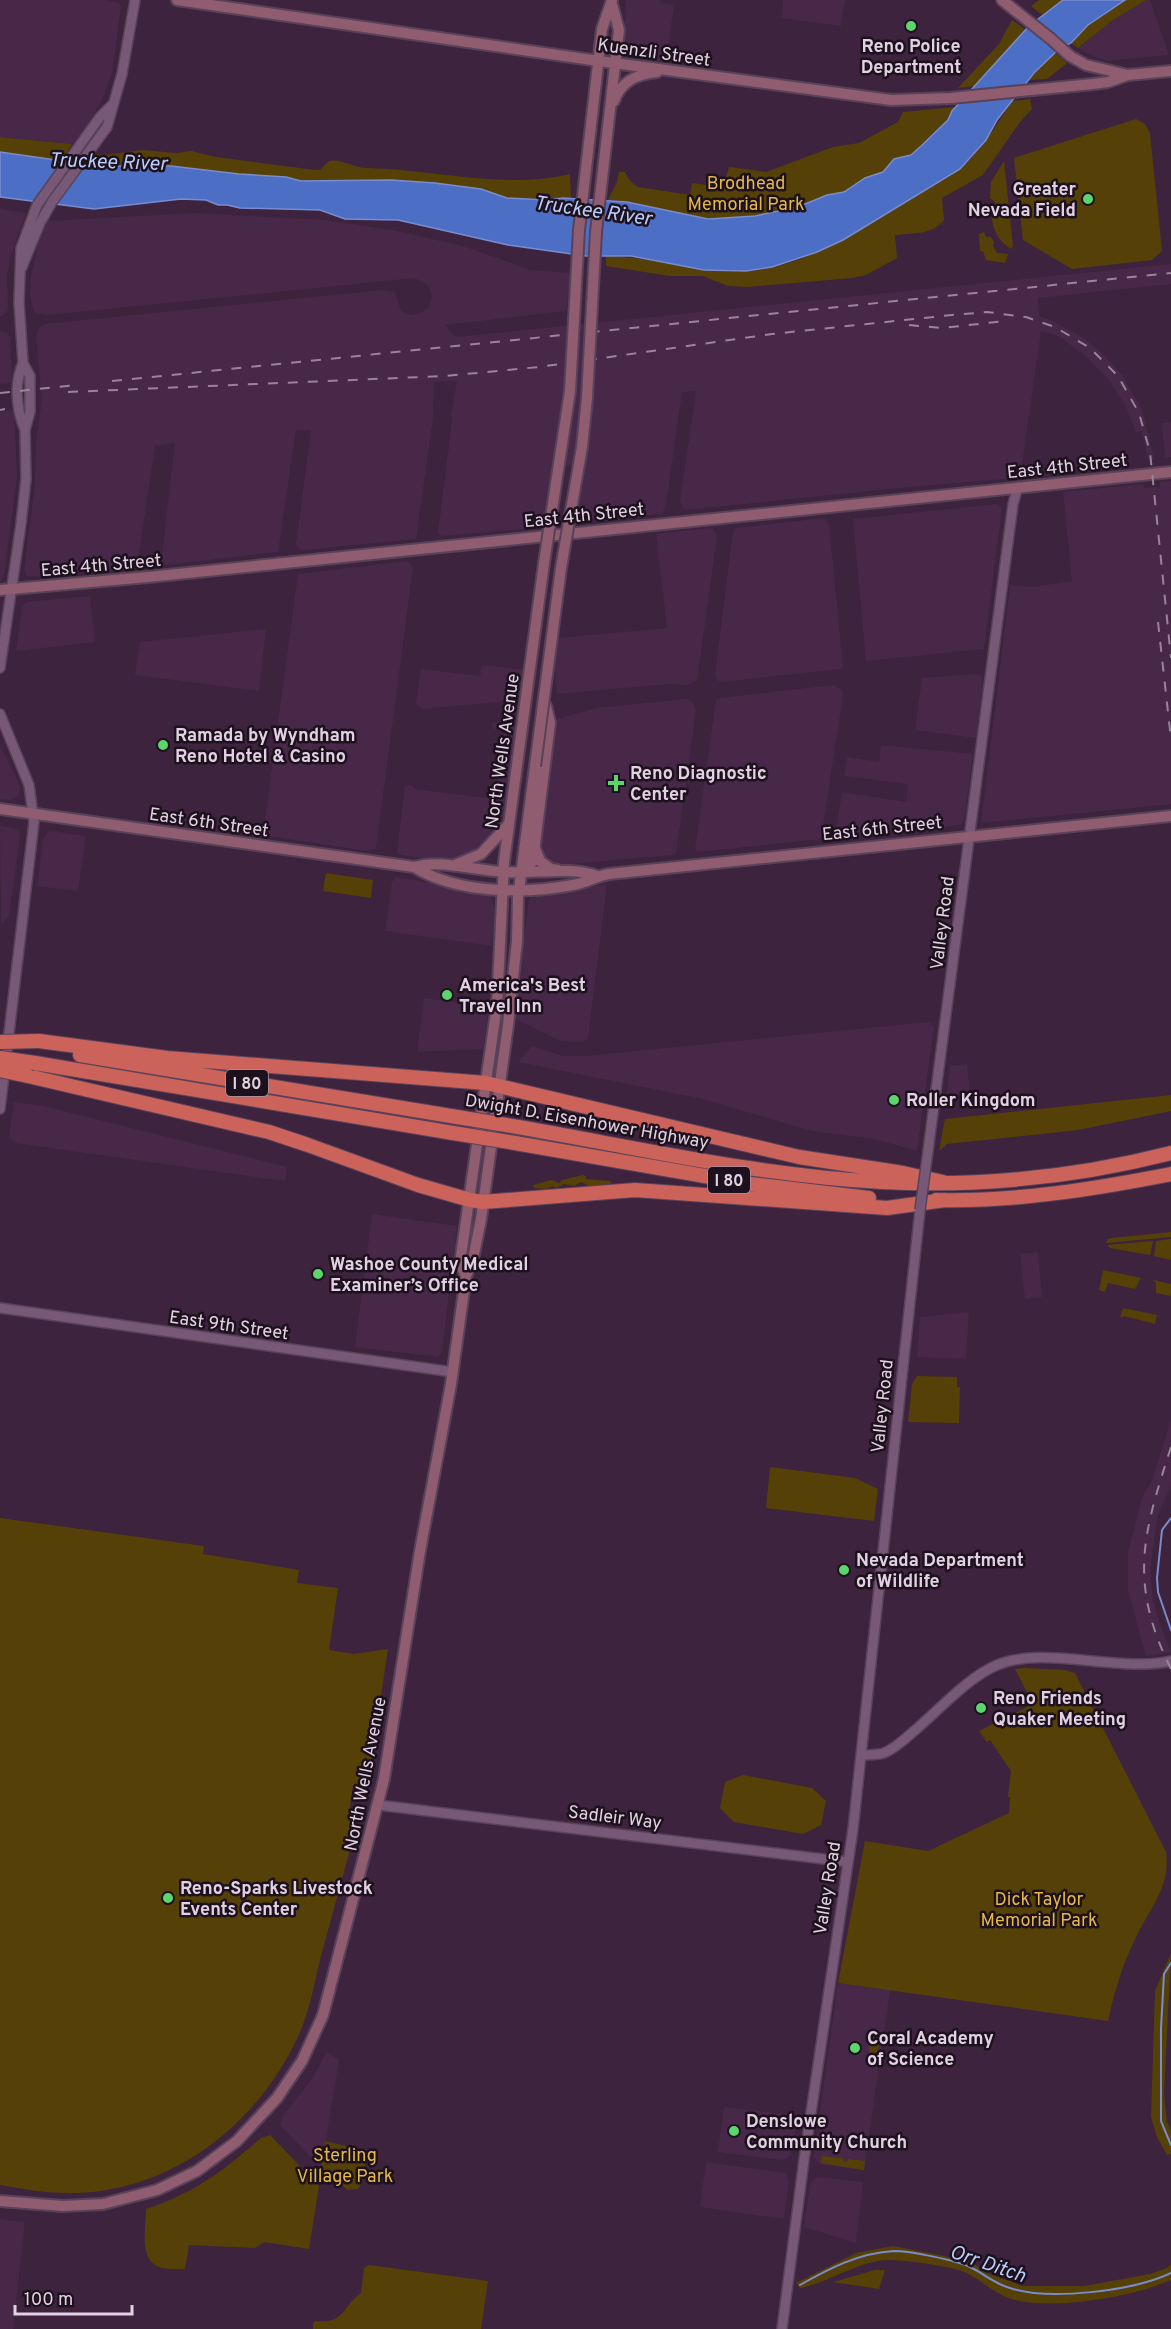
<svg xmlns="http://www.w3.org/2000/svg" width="1171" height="2329" font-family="Overpass,sans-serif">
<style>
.built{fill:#472848}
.green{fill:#554107}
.water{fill:#4d6ec5;stroke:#7a8cce;stroke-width:1.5}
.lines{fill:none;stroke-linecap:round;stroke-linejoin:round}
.stream{stroke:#7a8cce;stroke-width:2}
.tertiary-casing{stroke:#584259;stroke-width:12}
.secondary-casing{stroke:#584259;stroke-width:14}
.motorway-casing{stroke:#584259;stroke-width:16}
.tertiary{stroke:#775977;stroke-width:9}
.secondary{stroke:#905c6f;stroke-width:10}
.motorway{stroke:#cc635b;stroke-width:14}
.rail{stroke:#998499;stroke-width:2;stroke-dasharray:10 10;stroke-linecap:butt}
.tertiary-bridge-casing{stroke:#584259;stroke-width:12;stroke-linecap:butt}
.secondary-bridge-casing{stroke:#584259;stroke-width:14;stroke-linecap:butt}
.motorway-bridge-casing{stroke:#584259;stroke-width:16;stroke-linecap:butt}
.tertiary-bridge{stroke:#775977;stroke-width:9}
.secondary-bridge{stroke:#905c6f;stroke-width:10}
.motorway-bridge{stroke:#cc635b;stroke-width:14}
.poi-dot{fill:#5bd56d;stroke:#1d111d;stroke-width:2}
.labels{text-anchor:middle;stroke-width:5;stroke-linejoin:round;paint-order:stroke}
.shield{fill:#1d111d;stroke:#a797a7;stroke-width:1.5}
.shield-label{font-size:16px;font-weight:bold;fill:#e2d1e2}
.poi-label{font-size:18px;font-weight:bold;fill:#e2d1e2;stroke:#1d111d;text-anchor:start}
.street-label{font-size:18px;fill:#e2d1e2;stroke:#1d111d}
.park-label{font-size:18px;fill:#e5b84a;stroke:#1d111d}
.water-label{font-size:20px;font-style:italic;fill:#b9cdfb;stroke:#1d111d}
</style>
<rect width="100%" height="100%" fill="#3d233d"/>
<path class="built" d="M0 0H105L119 3 121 7 112 73 102 100 84 131 72 144 0 137Z
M626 0H660V3L674 5 666 62 623 55Z
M783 0H845L841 26 782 18Z
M1146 0H1150L1169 55 1107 61 1097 58 1078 48 1113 20Z
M0 209 26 213 10 258 7 276 8 309 6 313 0 317Z
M196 213 325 220 392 230 463 246 531 270 571 273 566 311 445 325 456 337 1171 264V284L1038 298 1039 316 1057 323 1084 338 1105 356 1122 375 1143 412 1154 459 1148 460 1142 431 1136 432 1125 405 1108 379 1085 356 1067 342 1058 336 1041 331 1021 471 1020 477 1016 478 909 487 685 510 680 501 696 391 682 392 666 505 662 514 574 521 581 465 565 466 556 526 442 536 438 533 452 421 451 415 457 381 434 382 433 418 416 539 304 550 299 549 296 544 311 430H296L278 552 165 565 161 563 175 443 155 446 137 566 30 577 26 575 24 570 35 483 36 442 42 400 36 336 39 327 45 324 383 290 395 292 399 306 403 312 411 315 421 313 428 308 432 298 431 290 425 283 414 278 47 315 34 313 30 294 31 277 38 243 47 221Z
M0 331 7 333 10 337 12 383 0 384Z
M14 410 17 476 4 576 0 581V412Z
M1171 422V457H1165L1162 423Z
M1171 481V804L981 823 1010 585 1033 587 1072 581 1063 492 1143 484 1144 488 1160 487V482Z
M997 504 1002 508 984 649 866 661 853 519Z
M824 518 829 524 843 667 841 669 721 682 717 680 715 675 733 530 735 528Z
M710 528 714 529 717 537 697 681 688 685 669 684 557 694 554 657 558 638 667 628 656 534Z
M407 561 411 563 413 568 376 848 368 851 269 836 264 832V827L298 574Z
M90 596 95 642 16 651 22 607 26 602Z
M266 629 259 691 135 675 140 642Z
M482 665 525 670 521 700 422 709 416 704 421 669 480 676Z
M975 674 982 676 983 681 976 738 915 730 922 678Z
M834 685 842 690 843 695 821 839 697 852 695 849 716 700 719 698Z
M687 699 694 703 696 711 676 853 672 855 559 865 545 861 539 851 554 724 557 719 597 708Z
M518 720 510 781 501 823 489 845 464 859 447 861 401 855 397 852 405 785 413 786 414 789 495 799 505 728 493 729 492 723Z
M881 745 973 754 964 821 961 825 838 836 836 832 842 792 906 802 908 784 844 776 847 757 879 762Z
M0 746 20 786 18 796 10 800 0 799Z
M0 826 13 828 19 832 20 837 9 916 1 924Z
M51 831 86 836 78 891 37 886 43 839 46 834Z
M396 877 488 894 492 898 495 910 492 946 385 931 392 882Z
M607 884 588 1039 581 1042 561 1041 517 1020 514 1015 529 899 538 893Z
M424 998 489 1007 483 1049 417 1052Z
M929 1022 934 1027 917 1151 875 1139 812 1131 703 1099 518 1062 532 1046 563 1056H585Z
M967 1064 970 1095 946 1097 950 1066Z
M14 1102 43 1106 287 1167 285 1181 15 1143 9 1137Z
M372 1214 457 1226 442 1352 438 1357 355 1347Z
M1038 1252 1042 1297 1025 1299 1020 1254Z
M969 1312 966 1359 917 1357 920 1317Z
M1171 1419V1486L1158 1514 1150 1570 1153 1601 1161 1627 1171 1652 1146 1656 1128 1590V1552L1142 1498 1153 1478Z
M838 1983 890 1990 864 2170 819 2164 814 2156Z
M327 2052 339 2060 321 2168 280 2125 283 2116 311 2080Z
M724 2107 798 2116 791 2155 783 2160 718 2152Z
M706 2162 786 2173 789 2182 784 2219 700 2207Z
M818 2177 863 2182 856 2243 804 2227 810 2184 812 2180Z
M0 2219 25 2222 13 2329H0Z"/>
<path class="green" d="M1039 0H1063L1042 15 1031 6Z
M1125 0H1146L1113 20 1078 48 1071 43 1088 25Z
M1012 20 1026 30 975 86 958 88 999 44Z
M1055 53 1067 63 1047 79 1029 80Z
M1030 99 1032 109 1020 122 983 175 942 198 944 220C933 235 911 233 895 235L897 258 866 275 852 278 747 287 728 286 703 276H670L606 266V256C654 257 699 274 747 271 805 267 848 234 896 206 916 194 941 183 959 169 979 155 998 121 1013 101Z
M955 107 948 120 910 155 894 159 883 172 865 178 844 192 827 195 798 207 755 216 708 219 627 202 608 200 617 182 619 172H625L630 181 638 187 690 195 692 183 723 187 729 167 766 172 833 147 859 143 898 122 903 112Z
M1136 119 1145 124 1150 133 1162 251 1152 260 1072 269 1023 240 1014 158Z
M0 137 9 138 72 144 61 161 0 153Z
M142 150 176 153 191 151 216 157 315 170H320C324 167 326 162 330 161 338 158 357 168 366 168 433 169 504 190 570 174L571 198 546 200 507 198 481 189 435 183 391 180 301 181 286 177 239 174 171 166 90 165 98 154 104 155Z
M1004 161 1013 246 1011 249C995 239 992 226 991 208L995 207 994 200 990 199 991 182Z
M984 232 986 237H991L994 242 993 246 997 253 1008 254 1005 263 986 260 983 251H980L979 234Z
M326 873 373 880 371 898 323 891Z
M1171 1095V1111L1078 1130 947 1144 939 1151 945 1119Z
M583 1175 586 1176V1179L610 1181 612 1184 589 1186 581 1182 574 1186 564 1184 557 1188 552 1186 547 1189 535 1188 533 1185 551 1180 559 1183 562 1180Z
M1171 1232V1237L1106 1243 1108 1239 1111 1238Z
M1171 1239V1260L1154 1256 1156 1241Z
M1153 1241 1150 1255 1110 1248 1107 1245Z
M1103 1270 1141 1278 1135 1289 1108 1283 1105 1292 1099 1290Z
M1153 1280 1171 1284V1296L1156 1293V1283Z
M1123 1308 1157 1315 1155 1324 1124 1316 1120 1318Z
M917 1376 957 1377V1387H960L959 1423 908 1422 912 1384Z
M770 1467 855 1478 878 1489 874 1521 766 1508Z
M0 1518 204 1546 203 1554 299 1570 297 1583 338 1588 329 1650 354 1654 388 1649 369 1776 362 1786 353 1785 349 1813 355 1815 357 1824C345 1869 332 1915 320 1960 314 1984 310 2008 301 2030 265 2113 190 2179 100 2191 66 2196 33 2191 0 2185Z
M1024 1668 1065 1670 1075 1673 1166 1852C1171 1886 1150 1908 1136 1937 1123 1963 1114 1993 1108 2021L838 1983 865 1841 928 1851 1009 1813 1010 1797H1008L1011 1771 990 1740 987 1742 979 1731 1033 1704 1015 1669Z
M743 1775 812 1788 826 1801 821 1825 803 1834 734 1822 720 1808 725 1782Z
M1171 1953 1164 2094 1167 2122 1171 2131V2154L1167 2155 1157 2137 1151 2117 1155 1991Z
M869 2042 879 2044 877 2060 869 2059Z
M270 2135 319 2186 309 2249 264 2242 255 2248 189 2245 185 2269C177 2269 164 2270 157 2266 139 2258 146 2225 146 2209 195 2193 223 2171 261 2138Z
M325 2141 367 2151 362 2183 358 2189 348 2190 321 2168Z
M822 2156 843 2158V2161L847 2162 848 2159 865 2161 864 2170 821 2163Z
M893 2246 970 2261 987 2273 1023 2286H1084L1150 2274 1167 2268 1171 2264V2280C1134 2297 1054 2310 1015 2300 993 2295 979 2276 959 2270 941 2265 910 2261 891 2260 863 2258 828 2283 800 2288L796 2283 856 2253Z
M369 2265 488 2281 481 2329H313V2323L315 2321C346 2324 341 2307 361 2293L364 2268Z
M875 2270H885L879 2289 833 2282Z"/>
<path class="water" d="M1063 0H1125L1088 25 1071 43 1059 49 1034 73 997 120 986 140 960 169 843 240 817 252 772 267 746 271 704 270 631 256H586L508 245 398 220 345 219 320 210 240 208 227 205H218L206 200 181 199 94 209 0 197V152L98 166H171L239 174 286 177 301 181 391 180 435 183 481 189 507 198 546 200 563 198 627 202 708 219 755 216 798 207 827 195 844 192 865 178 883 172 894 159 911 155 921 146 948 120 952 111 1029 26Z"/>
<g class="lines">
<path class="stream" d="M1171 1518 1162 1530 1157 1578 1158 1592 1171 1630
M1171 1963 1164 1974 1161 2028V2121L1171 2145
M800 2285C830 2268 859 2253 894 2251 910 2251 955 2260 970 2267 983 2273 995 2284 1010 2288 1047 2301 1136 2291 1171 2273"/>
<g class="tertiary-casing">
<path id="tertiary" d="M22 267 40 223 52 202 107 127 122 74 135 0
M23 363C14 383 16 409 25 430
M0 668 21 524 26 479 25 430 30 412V376L23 363 19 302 21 248 37 205 100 117 113 104
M0 714 29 785 34 822 0 1109
M928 1151 1013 504 1018 487
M0 1308 453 1372
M862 1755C870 1755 877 1755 884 1753 896 1748 905 1739 914 1731 939 1710 967 1678 997 1665 1044 1645 1118 1673 1171 1661
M378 1805 848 1862
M782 2329 804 2160 853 1829 920 1210"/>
</g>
<g class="secondary-casing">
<path id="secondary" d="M177 0 599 61 891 100 951 98 1093 84 1108 82 1128 75
M1002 0 1051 39 1070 56 1086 65 1128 75 1171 71
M614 101C621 81 637 74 657 72
M579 230 602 29 612 0
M596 232 619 30 612 4
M0 590 148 577 1171 472
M0 809 414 867C458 894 524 894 573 885 586 883 596 876 609 874L1171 816
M535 848 540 861 551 869 558 870
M457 864 481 854 508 825
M414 867C443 859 475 871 506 872 534 874 571 866 597 876
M521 873 532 862 535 844 550 723 546 706
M466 1276 461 1265V1256L497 1005 504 862 544 563
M0 2201 63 2206 103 2204 157 2190 197 2171 237 2141 277 2098 302 2061 323 2015 384 1779 420 1551 451 1384 466 1276 473 1259 481 1219 508 1025 517 941 518 898 535 766"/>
</g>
<g class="motorway-casing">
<path id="motorway" d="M39 1041 167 1058 486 1083 799 1157 903 1173 943 1182
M80 1055 457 1117
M35 1063 453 1133
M28 1076 269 1132 308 1145 418 1185 470 1200 483 1202 635 1190 887 1208 945 1200
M518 1127C638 1148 760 1176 882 1182 979 1187 1077 1177 1171 1153
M515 1143 751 1184 869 1198
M936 1200C1015 1202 1094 1189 1171 1174"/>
</g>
<use href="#tertiary" class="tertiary"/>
<use href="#secondary" class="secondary"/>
<use href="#motorway" class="motorway"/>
<path class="rail" d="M909 325 942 328 1005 321
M112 381 1171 273
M68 392 445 376 539 367 772 334 952 315 987 312 1026 317 1055 327 1090 348 1118 376 1139 413 1150 452 1171 658
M0 393 76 385
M0 410 5 409
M1158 622 1171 739
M1171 1447C1143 1534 1128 1582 1171 1669"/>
<g class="tertiary-bridge-casing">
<path id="tertiary-bridge" d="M920 1210 928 1151"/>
</g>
<g class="secondary-bridge-casing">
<path id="secondary-bridge" d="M544 563 570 391 579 230
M535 766 561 568 582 447 587 398 596 232"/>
</g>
<g class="motorway-bridge-casing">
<path id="motorway-bridge" d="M0 1042 39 1041
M0 1058 35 1063
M0 1070 28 1076
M457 1117 518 1127
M453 1133 515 1143"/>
</g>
<use href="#tertiary-bridge" class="tertiary-bridge"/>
<use href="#secondary-bridge" class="secondary-bridge"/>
<use href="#motorway-bridge" class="motorway-bridge"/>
</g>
<g class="poi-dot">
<circle cx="911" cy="26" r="6"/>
<circle cx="1088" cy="199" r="6"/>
<circle cx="163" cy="745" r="6"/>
<path d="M613 774h6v6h6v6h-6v6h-6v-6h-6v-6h6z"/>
<circle cx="447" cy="995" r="6"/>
<circle cx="894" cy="1100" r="6"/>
<circle cx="318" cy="1274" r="6"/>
<circle cx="844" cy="1570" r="6"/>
<circle cx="981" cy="1708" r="6"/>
<circle cx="168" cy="1898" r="6"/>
<circle cx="855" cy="2048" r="6"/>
<circle cx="734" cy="2131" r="6"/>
</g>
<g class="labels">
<g class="shield">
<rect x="226" y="1070" width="42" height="26" rx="4.5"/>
<rect x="708" y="1167" width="42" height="26" rx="4.5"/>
</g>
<g class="shield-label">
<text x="247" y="1089">I 80</text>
<text x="729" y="1186">I 80</text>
</g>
<g class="poi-label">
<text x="911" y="52" text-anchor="middle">Reno Police<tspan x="911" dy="21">Department</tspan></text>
<text x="1076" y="195" text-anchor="end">Greater<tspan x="1076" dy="21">Nevada Field</tspan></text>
<text x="175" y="741">Ramada by Wyndham<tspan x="175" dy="21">Reno Hotel &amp; Casino</tspan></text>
<text x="630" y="779">Reno Diagnostic<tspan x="630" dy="21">Center</tspan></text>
<text x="459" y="991">America's Best<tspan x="459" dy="21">Travel Inn</tspan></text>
<text x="906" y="1106">Roller Kingdom</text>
<text x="330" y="1270">Washoe County Medical<tspan x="330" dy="21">Examiner’s Office</tspan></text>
<text x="856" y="1566">Nevada Department<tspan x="856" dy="21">of Wildlife</tspan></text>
<text x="993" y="1704">Reno Friends<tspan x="993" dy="21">Quaker Meeting</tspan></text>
<text x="180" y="1894">Reno-Sparks Livestock<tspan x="180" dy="21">Events Center</tspan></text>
<text x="867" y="2044">Coral Academy<tspan x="867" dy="21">of Science</tspan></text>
<text x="746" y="2127">Denslowe<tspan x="746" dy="21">Community Church</tspan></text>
</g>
<g class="street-label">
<text transform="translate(654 52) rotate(8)" y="6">Kuenzli Street</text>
<text transform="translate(1067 466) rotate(-6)" y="6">East 4th Street</text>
<text transform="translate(584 515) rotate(-6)" y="6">East 4th Street</text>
<text transform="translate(101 565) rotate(-5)" y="6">East 4th Street</text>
<text transform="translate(502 751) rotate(-82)" y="6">North Wells Avenue</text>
<text transform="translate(209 822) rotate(8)" y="6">East 6th Street</text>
<text transform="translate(882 828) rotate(-6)" y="6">East 6th Street</text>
<text transform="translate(942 923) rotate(-83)" y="6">Valley Road</text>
<text transform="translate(587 1121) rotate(10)" y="6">Dwight D. Eisenhower Highway</text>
<text transform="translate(229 1325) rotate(8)" y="6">East 9th Street</text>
<text transform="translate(882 1406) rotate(-84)" y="6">Valley Road</text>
<text transform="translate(365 1774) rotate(-79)" y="6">North Wells Avenue</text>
<text transform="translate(615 1817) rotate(7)" y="6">Sadleir Way</text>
<text transform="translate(827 1888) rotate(-81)" y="6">Valley Road</text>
</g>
<g class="park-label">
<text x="746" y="189">Brodhead<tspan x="746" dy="21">Memorial Park</tspan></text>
<text x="1039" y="1905">Dick Taylor<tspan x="1039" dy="21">Memorial Park</tspan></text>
<text x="345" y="2161">Sterling<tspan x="345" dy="21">Village Park</tspan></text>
</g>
<g class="water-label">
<text transform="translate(108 161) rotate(2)" y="7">Truckee River</text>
<text transform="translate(593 210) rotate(8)" y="7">Truckee River</text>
<text transform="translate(988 2263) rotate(19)" y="7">Orr Ditch</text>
</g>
</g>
<path d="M15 2305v9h117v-9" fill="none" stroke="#e2d1e2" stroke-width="3"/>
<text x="24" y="2305" font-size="18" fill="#e2d1e2" stroke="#1d111d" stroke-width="4.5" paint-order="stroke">100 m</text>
</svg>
